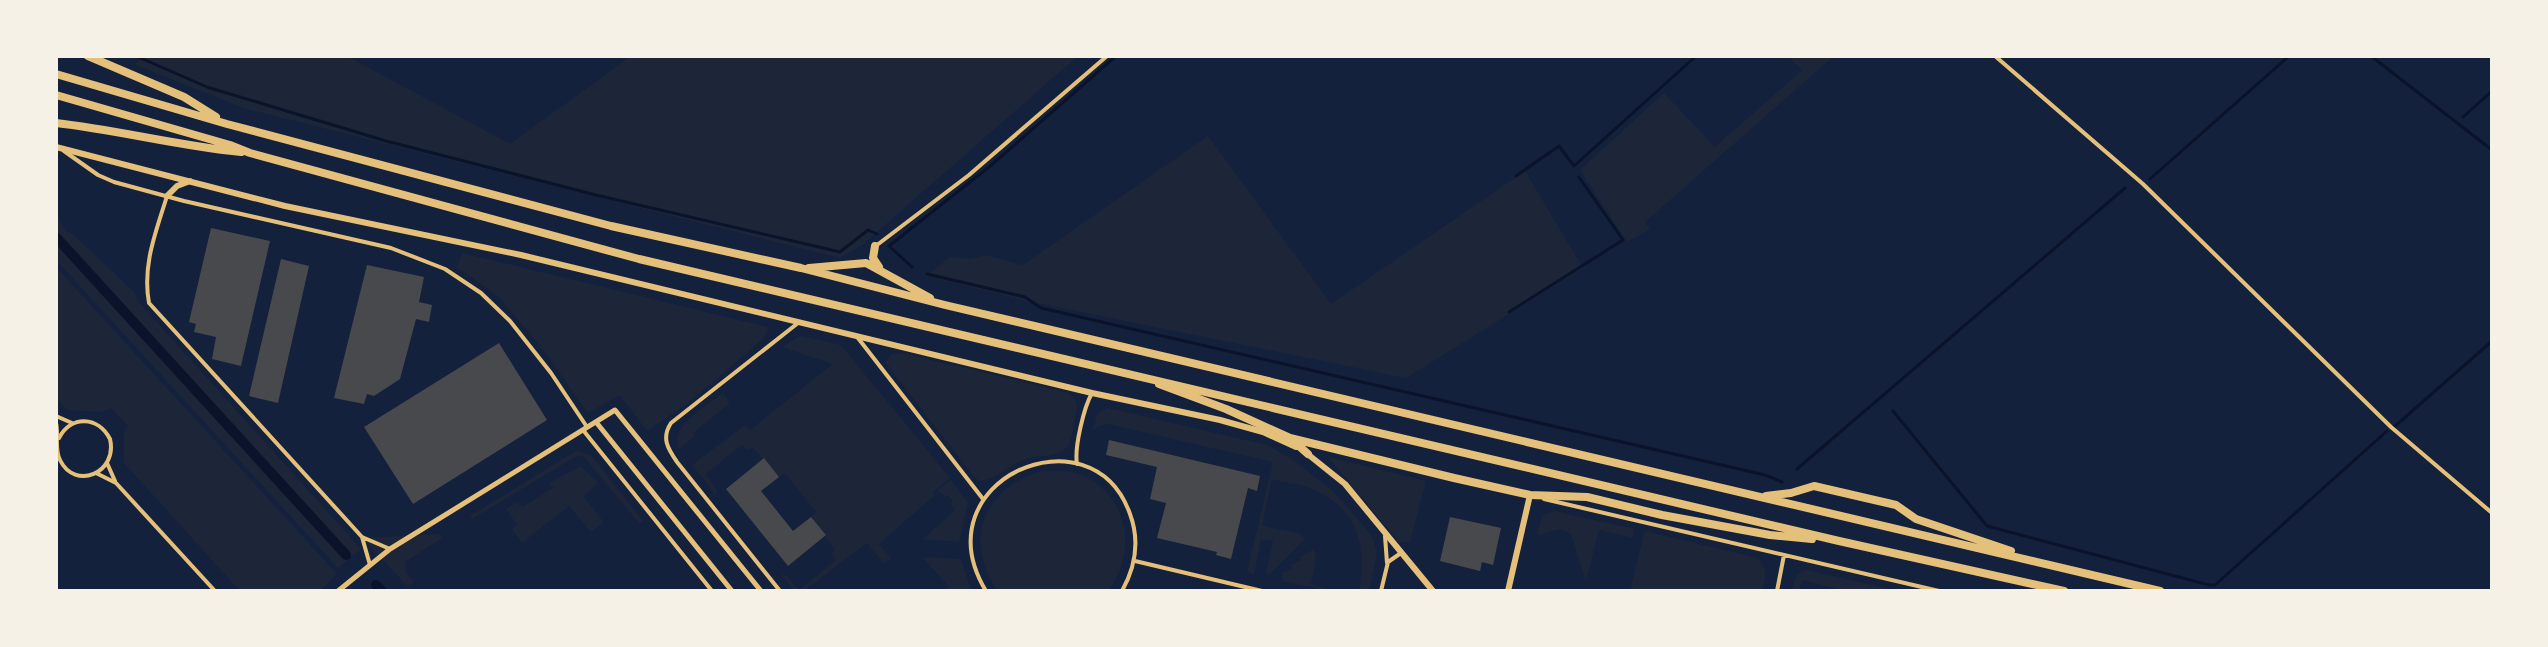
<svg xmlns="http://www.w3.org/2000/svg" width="2548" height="647" font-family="Ubuntu,sans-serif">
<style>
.green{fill:#1d2539}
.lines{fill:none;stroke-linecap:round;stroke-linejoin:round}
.stream{stroke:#0b132b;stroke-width:3}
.canal{stroke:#0b132b;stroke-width:10}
.building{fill:#48494c}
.minor{stroke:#e5c07b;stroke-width:4}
.tertiary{stroke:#e5c07b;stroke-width:5}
.secondary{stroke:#e5c07b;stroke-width:6}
.motorway{stroke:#e5c07b;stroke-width:8}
</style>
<rect width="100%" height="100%" fill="#14213d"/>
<path class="green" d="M145 56H347L510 144 631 56H1078L862 245 840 258 243 108 134 64Z
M1788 56H1834L1645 222 1650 229 1627 242 1580 170 1664 93 1715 147 1802 70Z
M1208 136 1331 304 1525 171 1583 268 1406 378 1032 302 926 276 950 257 970 259 985 255 1023 265Z
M56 213 66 231 75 236 134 292 136 299 361 549 338 568 56 260Z
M462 253 768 327 764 338 688 403 647 431 620 395 588 413 539 344 498 296 457 267Z
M56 267 337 574 320 591H240L124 463V432L128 426 111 408 102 412 67 410 56 398Z
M800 336 838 344 845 350 950 478 933 492 935 495 879 544 891 558 884 564 867 543 804 591H794L781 574 787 576 799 590 836 560 831 553 835 550 811 517 816 512 785 473 779 477 752 447 747 450 742 445 705 474 716 489V495L692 465 745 425 750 430 833 364 782 347Z
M902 353 1069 393 1076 401 1077 407C1074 419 1074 443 1064 450 1055 457 1037 455 1026 459 1009 465 998 478 980 481L974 477 885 362 892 354Z
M723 393 730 403 693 433 695 436 679 449C668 426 707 406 723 393Z
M1108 408 1267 445 1295 461 1335 493 1372 536 1377 553 1369 591H1359C1368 545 1357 506 1309 488 1298 483 1284 483 1272 479L1262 526 1298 533 1305 539 1269 575 1266 572 1273 541 1261 539 1254 574 1247 572 1273 462 1108 424 1099 426 1093 431 1097 414Z
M576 451 591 455 643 521 639 523 583 456 575 457 472 519 470 516Z
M1328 457 1426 481 1410 542H1399Z
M581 466 598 483 583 496 604 522 591 532 569 506 522 543 512 529 517 525 506 509 518 502 522 507 553 488 549 483Z
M1041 471C1054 471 1068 470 1079 474 1129 494 1138 552 1108 591H998C962 541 984 488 1041 471Z
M951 480 968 503 959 542 923 539 955 510 951 504 953 501 948 495 945 497 938 490Z
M1554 511 1635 529 1633 538 1599 530 1586 581 1571 534 1561 529 1537 535 1542 516Z
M1645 531 1757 558C1768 569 1766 576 1762 591H1630Z
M440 534 442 538 405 562V572L414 582 408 586 412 591 362 538Z
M1314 549 1316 560 1311 584 1335 591 1283 582 1282 573 1292 569 1291 565 1301 560 1300 557Z
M922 557 961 559 971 590 946 591 949 587Z
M1805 570 1815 572 1898 591H1846L1802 580 1799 591H1791L1797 574Z"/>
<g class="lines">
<path class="stream" d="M136 56 207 87 386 141 596 195 840 252 868 230 877 234
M2371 56 2492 150
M2463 117 2492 91
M1516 176 1559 146 1574 166 1696 56
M2150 179 2289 56
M912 267 889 246 989 167 1116 56
M927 274 1025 297 1041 308 1765 475 1782 482
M1509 312 1623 240 1579 177
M1893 411 1987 526 2209 585H2215L2387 431
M2394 427 2492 341
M1797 469 2125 188"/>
<path class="canal" d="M56 237 346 555
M376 585 382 591"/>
</g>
<path class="building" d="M211 228 270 241 241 366 212 359 216 337 194 332 196 324 189 322Z
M281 259 309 266 278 403 249 396Z
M367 265 424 277 419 302 432 305 429 322 416 319 400 379 374 396 367 394 364 404 334 398Z
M499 343 547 420 413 504 364 427Z
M1109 440 1260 476 1257 491 1248 488 1231 559 1216 555 1217 552 1157 538 1166 503 1150 499 1157 467 1106 455Z
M764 458 779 477 761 491 793 531 811 517 826 535 788 566 726 489Z
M1450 517 1501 528 1493 565 1482 562 1480 571 1440 561Z"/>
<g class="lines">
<path class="minor" d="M1995 56 2143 184 2391 427 2492 513
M64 151 98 175 114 182 184 201 391 248 445 269 481 293 510 321 551 373 587 427
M167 196C156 232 142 265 149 303L362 537 390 549
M877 245 969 175 1107 56
M858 338 983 499
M56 416 72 423
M56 423C59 435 54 449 60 460 75 491 118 473 110 439 98 416 71 415 59 438
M583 430 712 591
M107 463 115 481
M1077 464C1074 448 1084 407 1092 393
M96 473 116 483 215 591
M1544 499 1939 591
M1385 536 1387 563
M362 537 370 565
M1135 561 1262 591
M780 591 677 462C668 449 661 438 671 423L798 323
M986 591C919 480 1092 406 1130 514 1140 541 1136 566 1122 591
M1381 591 1388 562 1401 553
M1777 591 1784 555"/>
<path class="tertiary" d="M596 422 732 591
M338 591 390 549 615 410 761 591"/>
<path class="secondary" d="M56 147 285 206 521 255 1092 393 1220 420 1263 432 1296 447
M167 196 177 186 190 181
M1305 452 1345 484 1433 591
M1508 591 1530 495"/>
<path class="motorway" d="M88 56 184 97 216 117
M56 74 227 124 611 226 801 268 945 305 2160 591
M56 95 230 145 250 153 639 259 1839 541 2064 591
M56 123C118 130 179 146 241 152
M875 246 873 258 879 267
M809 268 866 263 930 298
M1159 384 1226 409 1290 438 1454 478 1530 495 1587 497 1662 515 1770 535 1812 539
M1290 438 1308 454
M1766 496 1791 493 1814 486 1896 505 1916 519 2011 551"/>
</g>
<rect width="2548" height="647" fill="none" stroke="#f6f1e7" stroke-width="116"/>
</svg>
